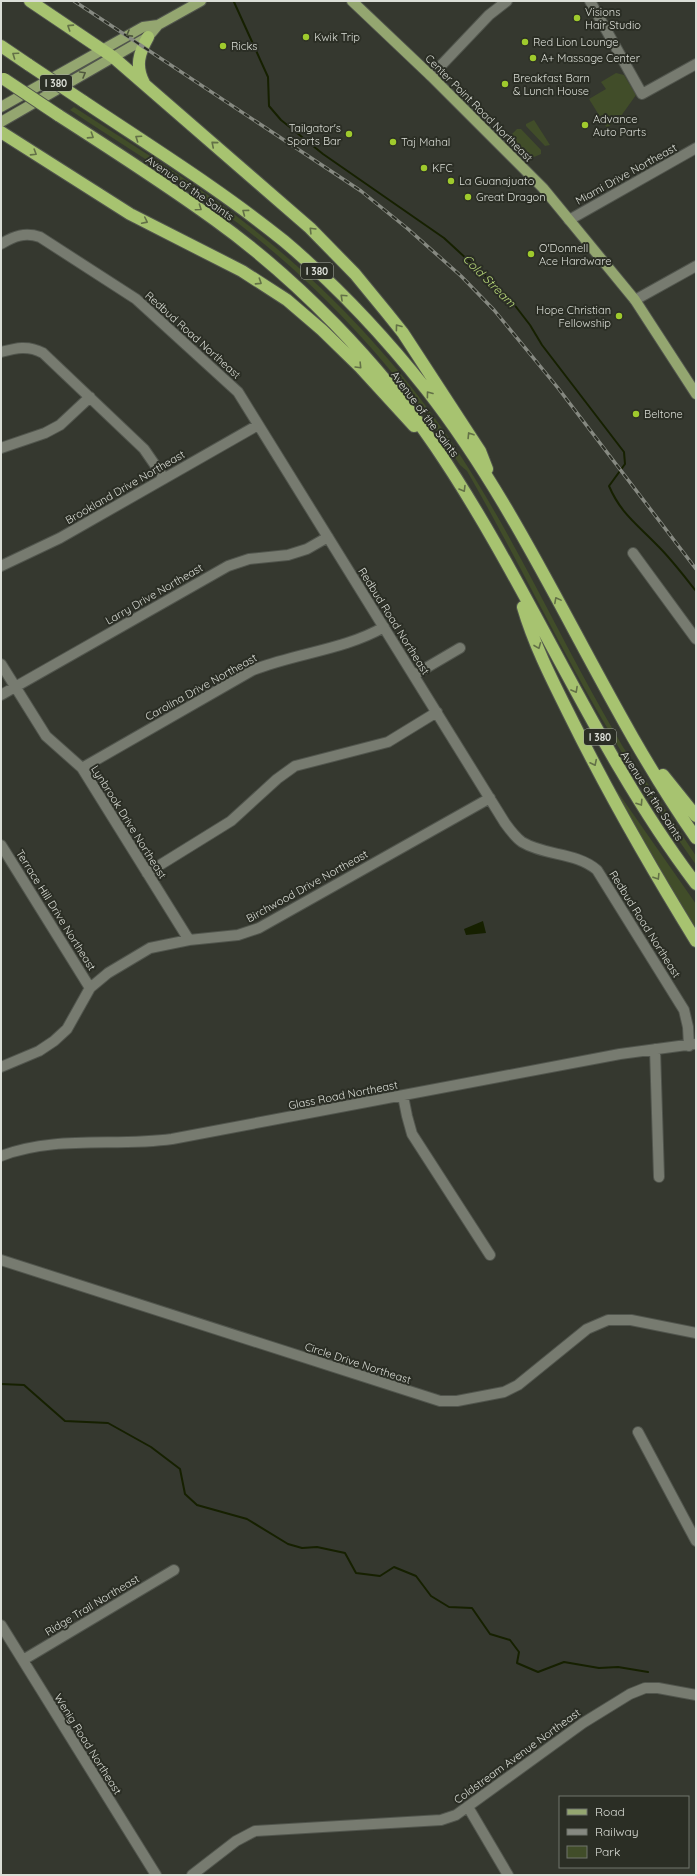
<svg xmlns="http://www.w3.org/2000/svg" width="697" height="1876" font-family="Quicksand,sans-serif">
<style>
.green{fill:#414d29}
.water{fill:#162000}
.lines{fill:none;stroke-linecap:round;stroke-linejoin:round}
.stream{stroke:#162000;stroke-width:2}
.minor-casing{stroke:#51554d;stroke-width:12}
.major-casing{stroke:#51554d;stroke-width:12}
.highway-casing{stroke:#51554d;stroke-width:14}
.minor{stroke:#777b70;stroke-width:10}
.major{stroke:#94a670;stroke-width:10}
.highway{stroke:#a7c370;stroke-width:12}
.rail-casing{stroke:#868981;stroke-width:3.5}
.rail{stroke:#2b2e25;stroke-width:2;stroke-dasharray:6;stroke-linecap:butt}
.highway-bridge-casing{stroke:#51554d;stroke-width:14;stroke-linecap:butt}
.highway-bridge{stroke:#a7c370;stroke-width:12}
.oneway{stroke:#637147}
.oneway2{stroke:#50583f}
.poi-dot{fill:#9fca2d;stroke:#2b2e25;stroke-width:1.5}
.labels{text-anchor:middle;stroke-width:4;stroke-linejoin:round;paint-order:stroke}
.shield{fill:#2b2e25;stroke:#a6a9a2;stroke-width:1}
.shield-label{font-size:10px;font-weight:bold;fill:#dbded7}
.poi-label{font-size:11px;fill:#dbded7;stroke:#2b2e25;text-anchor:start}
.street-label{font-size:11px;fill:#dbded7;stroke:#2b2e25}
.water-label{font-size:12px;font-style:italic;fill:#b7d778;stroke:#2b2e25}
</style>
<rect width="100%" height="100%" fill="#35382f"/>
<path class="green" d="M616 73 624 75 636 95 621 116 607 128 589 99 606 89 601 82Z
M74 107C118 136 163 163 205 193 306 264 395 354 462 458 515 540 556 629 604 714L623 747 696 856V865C665 821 636 777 609 731 559 646 516 556 467 471L460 465C397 368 317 281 223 212 174 176 121 144 70 110Z
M534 120 550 145 545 146 526 126V124Z
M517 129H521L541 150V154C530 160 525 157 519 147L517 149 512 143 511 135Z
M617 791 696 904V932L614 792Z"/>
<path class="water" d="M483 921 486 933 466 935 464 929Z"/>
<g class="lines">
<path class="stream" d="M234 2 268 77 269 106 281 120 323 154 444 238 494 284 513 303 530 325 542 345 624 452 625 464 609 486C621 514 638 525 658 546 672 560 684 576 696 591
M1 1384 24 1385 65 1421 108 1423 151 1447 180 1469 185 1494 197 1505 247 1519 288 1544 302 1548 317 1547 345 1553 356 1573 380 1576 394 1567 416 1576 431 1596 449 1607 472 1608 490 1634 510 1640 519 1652 517 1663 538 1672 564 1662 599 1668 618 1667 648 1672"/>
<g class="minor-casing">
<path id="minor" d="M590 1 642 94 696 64
M431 76 489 15 507 1
M569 220 696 148
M1 244C14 236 25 232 40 237L136 299 238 392 505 823C510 830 515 837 522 842 545 856 576 852 597 870L684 1010 688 1027 689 1046
M635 300 696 266
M1 352C16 348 28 345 43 353L144 449 164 478
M1 448 45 433 60 425 90 397
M633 553 696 639
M1 566 60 538 258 425
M1 664 46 736 82 768 189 940
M414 675 460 648
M1 695 228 566 249 559 288 555 307 549 328 537
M82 768 253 670C296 653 344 650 384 627
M1 845 90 988
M147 873 231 821 277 779 295 766 388 742 437 712
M655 1049 659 1177
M1 1067 39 1051 54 1041 67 1029 90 988 108 973 150 948 189 940 238 935 259 928 490 798
M403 1096 407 1116 412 1134 490 1255
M1 1156C56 1135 115 1147 172 1139L620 1054 694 1044
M1 1260 440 1401H457L504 1392 518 1385 587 1329 608 1320H631L696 1333
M638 1432 696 1541
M1 1625 156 1875
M23 1660 174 1570
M468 1807 508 1875
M192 1875 236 1841 255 1831 441 1820 456 1815 583 1723 630 1694 645 1688H658L696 1695"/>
</g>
<g class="major-casing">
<path id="major" d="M352 1 431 76 543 188 635 300 696 394
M1 107 143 27 158 25
M1 122 148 37 158 25 201 1"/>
</g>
<g class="highway-casing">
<path id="highway" d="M30 1 113 57 310 228 355 274 387 313 403 333 480 451 487 469
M1 46 29 65
M144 83C135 66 139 53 148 37
M83 101C150 146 221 190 284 241 336 285 384 336 426 389 534 527 596 695 696 838
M58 115C111 149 164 183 215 220 297 279 379 363 435 446 531 587 593 748 696 884
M1 132 130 214 242 271 287 300 322 330 360 367 414 426
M523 607C534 645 553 682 571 718 609 795 651 868 696 941
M663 775 696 816"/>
</g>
<use href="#minor" class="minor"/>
<use href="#major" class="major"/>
<use href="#highway" class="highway"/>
<g class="rail-casing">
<path id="rail" d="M74 1 361 191 408 229 461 276 494 310 558 388 696 569"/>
</g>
<use href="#rail" class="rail"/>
<g class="highway-bridge-casing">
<path id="highway-bridge" d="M29 65 83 101
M4 79 58 115"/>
</g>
<use href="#highway-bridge" class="highway-bridge"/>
</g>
<defs><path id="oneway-chevron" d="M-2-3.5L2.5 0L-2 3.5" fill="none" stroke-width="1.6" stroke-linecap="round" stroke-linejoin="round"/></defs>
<g class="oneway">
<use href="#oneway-chevron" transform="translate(70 27) rotate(-147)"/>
<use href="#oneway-chevron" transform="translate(15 55) rotate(-145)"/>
<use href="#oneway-chevron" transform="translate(91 136) rotate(33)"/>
<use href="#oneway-chevron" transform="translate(138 138) rotate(-146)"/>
<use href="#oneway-chevron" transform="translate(214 144) rotate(-140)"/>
<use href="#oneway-chevron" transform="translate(34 153) rotate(32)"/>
<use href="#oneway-chevron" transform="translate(199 208) rotate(35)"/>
<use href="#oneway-chevron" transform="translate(245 212) rotate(-143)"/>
<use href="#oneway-chevron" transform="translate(145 221) rotate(26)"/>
<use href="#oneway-chevron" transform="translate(312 230) rotate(-135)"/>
<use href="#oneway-chevron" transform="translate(259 282) rotate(33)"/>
<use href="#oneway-chevron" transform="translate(343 297) rotate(-137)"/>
<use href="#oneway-chevron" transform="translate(398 327) rotate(-127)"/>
<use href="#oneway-chevron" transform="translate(359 366) rotate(46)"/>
<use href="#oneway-chevron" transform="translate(429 394) rotate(-127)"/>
<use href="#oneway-chevron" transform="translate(470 435) rotate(-122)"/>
<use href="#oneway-chevron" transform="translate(463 489) rotate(59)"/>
<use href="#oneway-chevron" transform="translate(557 600) rotate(-118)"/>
<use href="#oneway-chevron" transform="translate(538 646) rotate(68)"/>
<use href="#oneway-chevron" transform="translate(575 690) rotate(61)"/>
<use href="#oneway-chevron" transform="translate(594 763) rotate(64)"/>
<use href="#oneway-chevron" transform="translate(640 803) rotate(57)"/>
<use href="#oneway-chevron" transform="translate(657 877) rotate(58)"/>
</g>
<g class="oneway2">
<use href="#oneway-chevron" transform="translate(129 34) rotate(151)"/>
<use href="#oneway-chevron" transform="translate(83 74) rotate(-30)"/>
</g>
<g class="poi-dot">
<circle cx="577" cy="18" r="4"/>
<circle cx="306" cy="37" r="4"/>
<circle cx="525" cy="42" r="4"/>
<circle cx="223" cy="46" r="4"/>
<circle cx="533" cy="58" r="4"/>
<circle cx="505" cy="84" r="4"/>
<circle cx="585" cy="125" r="4"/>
<circle cx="349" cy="134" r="4"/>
<circle cx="393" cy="142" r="4"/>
<circle cx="424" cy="168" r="4"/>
<circle cx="451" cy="181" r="4"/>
<circle cx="468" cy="197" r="4"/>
<circle cx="531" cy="254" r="4"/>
<circle cx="619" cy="316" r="4"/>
<circle cx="636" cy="414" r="4"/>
</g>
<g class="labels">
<g class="shield">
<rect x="40" y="75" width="32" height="16" rx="3"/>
<rect x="301" y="263" width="32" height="16" rx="3"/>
<rect x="584" y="729" width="32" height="16" rx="3"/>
</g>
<g class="shield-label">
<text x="56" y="87">I 380</text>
<text x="317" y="275">I 380</text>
<text x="600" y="741">I 380</text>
</g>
<g class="poi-label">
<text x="585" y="16">Visions<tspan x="585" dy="13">Hair Studio</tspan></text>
<text x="314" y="41">Kwik Trip</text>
<text x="533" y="46">Red Lion Lounge</text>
<text x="231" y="50">Ricks</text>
<text x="541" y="62">A+ Massage Center</text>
<text x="513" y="82">Breakfast Barn<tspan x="513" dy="13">&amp; Lunch House</tspan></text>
<text x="593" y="123">Advance<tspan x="593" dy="13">Auto Parts</tspan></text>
<text x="341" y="132" text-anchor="end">Tailgator's<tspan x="341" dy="13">Sports Bar</tspan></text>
<text x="401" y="146">Taj Mahal</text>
<text x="432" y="172">KFC</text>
<text x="459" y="185">La Guanajuato</text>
<text x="476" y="201">Great Dragon</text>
<text x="539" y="252">O'Donnell<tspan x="539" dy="13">Ace Hardware</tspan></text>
<text x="611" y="314" text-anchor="end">Hope Christian<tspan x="611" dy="13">Fellowship</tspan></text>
<text x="644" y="418">Beltone</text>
</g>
<g class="street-label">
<text transform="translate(479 108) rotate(45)" y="4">Center Point Road Northeast</text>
<text transform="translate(626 174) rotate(-29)" y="4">Miami Drive Northeast</text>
<text transform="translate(190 188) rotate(35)" y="4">Avenue of the Saints</text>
<text transform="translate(193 335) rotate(42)" y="4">Redbud Road Northeast</text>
<text transform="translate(425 414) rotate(53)" y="4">Avenue of the Saints</text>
<text transform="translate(125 487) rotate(-30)" y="4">Brookland Drive Northeast</text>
<text transform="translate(154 594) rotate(-30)" y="4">Larry Drive Northeast</text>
<text transform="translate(394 621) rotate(58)" y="4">Redbud Road Northeast</text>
<text transform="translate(201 687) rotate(-29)" y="4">Carolina Drive Northeast</text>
<text transform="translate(652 796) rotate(57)" y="4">Avenue of the Saints</text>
<text transform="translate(129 822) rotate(58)" y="4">Lynbrook Drive Northeast</text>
<text transform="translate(307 886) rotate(-29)" y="4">Birchwood Drive Northeast</text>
<text transform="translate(56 910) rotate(58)" y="4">Terrace Hill Drive Northeast</text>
<text transform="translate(645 924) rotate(58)" y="4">Redbud Road Northeast</text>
<text transform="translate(343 1095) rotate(-11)" y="4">Glass Road Northeast</text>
<text transform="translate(358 1363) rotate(18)" y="4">Circle Drive Northeast</text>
<text transform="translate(92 1605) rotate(-31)" y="4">Ridge Trail Northeast</text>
<text transform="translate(88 1744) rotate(58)" y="4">Wenig Road Northeast</text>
<text transform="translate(517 1756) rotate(-36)" y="4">Coldstream Avenue Northeast</text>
</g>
<g class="water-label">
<text transform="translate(489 281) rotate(45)" y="4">Cold Stream</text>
</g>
</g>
<rect width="697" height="1876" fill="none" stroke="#dbded7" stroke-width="4"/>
<rect x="559" y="1796" width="130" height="72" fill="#2b2e25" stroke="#71746c"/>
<rect x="567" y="1809" width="20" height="6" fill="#94a670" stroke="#71746c"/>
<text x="595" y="1816" font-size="12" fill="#dbded7">Road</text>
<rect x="567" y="1829" width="20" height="6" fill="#868981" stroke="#71746c"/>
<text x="595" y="1836" font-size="12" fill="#dbded7">Railway</text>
<rect x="567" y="1846" width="20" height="12" fill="#414d29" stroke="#71746c"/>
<text x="595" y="1856" font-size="12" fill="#dbded7">Park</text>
</svg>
